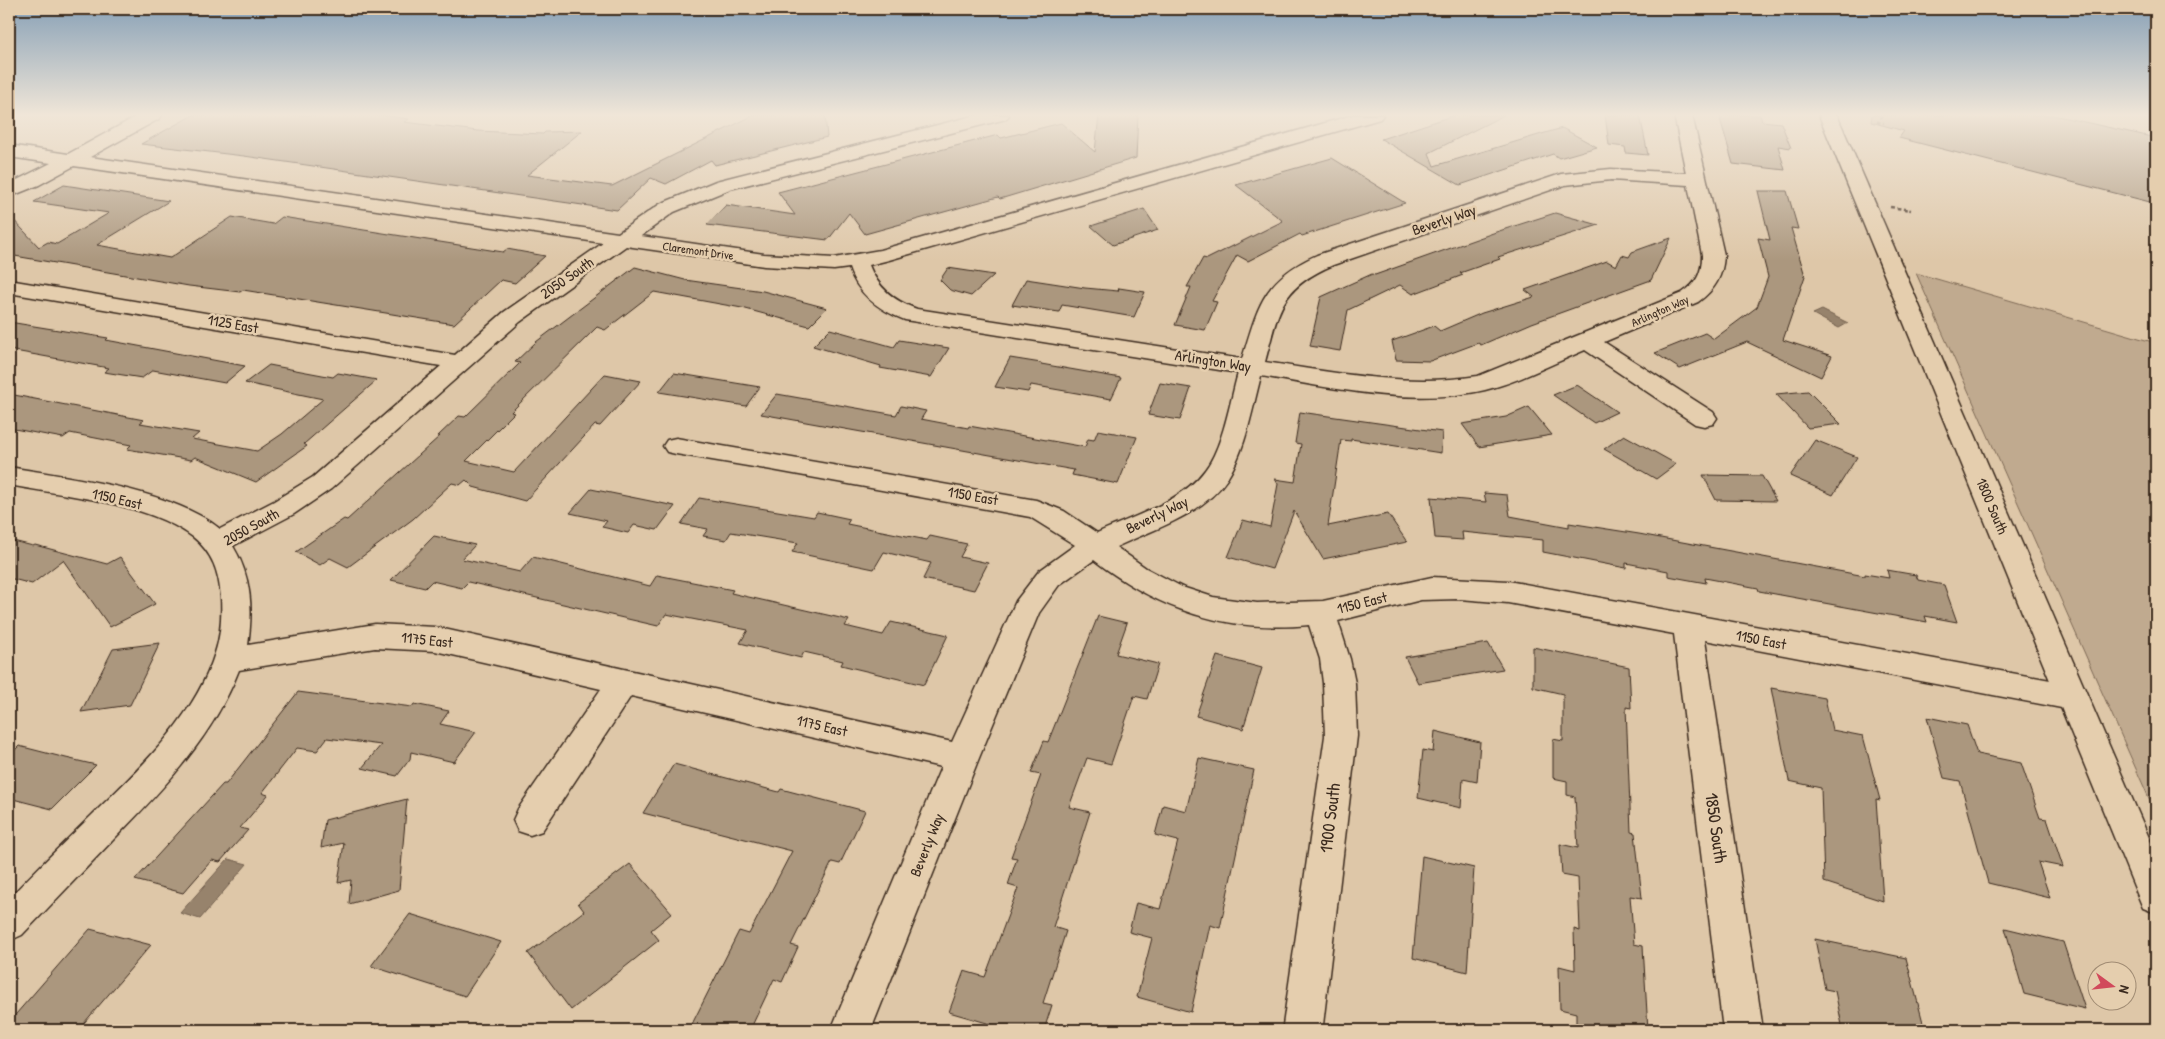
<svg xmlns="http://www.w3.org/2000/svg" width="2165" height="1039" font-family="'Patrick Hand',sans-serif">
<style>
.green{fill:#c0aa8f;stroke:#7e6a56}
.water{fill:#97836c;stroke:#725f4d}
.building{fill:#ab977e;stroke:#3b2a1e}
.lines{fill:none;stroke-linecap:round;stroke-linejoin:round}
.minor-casing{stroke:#3b2a1e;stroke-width:3}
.major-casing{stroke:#3b2a1e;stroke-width:3}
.path{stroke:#3b2a1e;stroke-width:2.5;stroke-dasharray:4 2.5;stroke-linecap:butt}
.minor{fill:#e5ceae;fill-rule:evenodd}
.major{fill:#e5ceae;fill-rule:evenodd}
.labels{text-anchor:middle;stroke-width:5;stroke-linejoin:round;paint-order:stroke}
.far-street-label{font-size:12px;fill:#3b2a1e;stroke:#e5ceae}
.street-label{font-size:15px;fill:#3b2a1e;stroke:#e5ceae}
.near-street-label{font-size:18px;fill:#3b2a1e;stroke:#e5ceae}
</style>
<rect width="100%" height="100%" fill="#dec7a8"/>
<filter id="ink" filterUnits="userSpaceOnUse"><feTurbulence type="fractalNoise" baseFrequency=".02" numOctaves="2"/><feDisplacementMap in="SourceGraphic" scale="10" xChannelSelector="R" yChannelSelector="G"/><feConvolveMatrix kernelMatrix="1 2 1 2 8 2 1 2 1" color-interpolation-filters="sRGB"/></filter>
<g filter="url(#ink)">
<path class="green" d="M1916 273 2156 343V814Z"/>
<path class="water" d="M1822 310 1848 323 1839 328 1813 314Z
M228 859 247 864 200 919 180 913Z"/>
<path class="building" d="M193 115H382L409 119 404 122 478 131 543 134 545 132 582 131 527 175 612 186 754 115H825L827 137 715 165 711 160 666 184 651 178 617 210 244 156 141 144Z
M1099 115H1138L1136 158 1000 199 998 197 865 234 849 213 828 240 707 225 726 205 795 215 778 192 998 135 1001 138 1061 123 1095 152Z
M1455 115H1504L1429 153 1434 166 1562 128 1597 147 1559 158 1553 154 1460 185 1381 139Z
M1605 115H1640L1648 155 1626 153 1625 147 1609 145Z
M1719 115H1760L1762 121 1781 123 1791 148 1778 146 1785 170 1733 164Z
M1872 115H2053L2156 138V194L2152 193 2150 202 1899 138 1904 131 1871 122Z
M1332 158 1405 203 1302 236 1300 234 1248 261 1237 255 1212 301 1217 302 1205 330 1175 325 1191 287H1187L1203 258 1207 259 1283 221 1236 185Z
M64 185 169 201 97 245 170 258 232 217 273 224 282 217 503 252 507 249 545 256 515 283 501 280 454 324 243 290 240 292 189 286 9 255V215L39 247 48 242 57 244 109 213 34 202Z
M1758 191H1787L1798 229 1791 228 1805 276 1783 340 1832 356 1821 377 1747 342 1680 369 1655 353 1705 333 1714 339 1757 307 1768 277 1758 238 1770 240Z
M1144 209 1158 230 1113 245 1091 226Z
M1555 213 1599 225 1498 257 1500 259 1460 273 1463 275 1413 294 1400 285 1348 310 1340 351 1310 346 1321 297 1372 274 1375 275 1496 232Z
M1671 238 1651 280 1532 323 1481 345 1478 343 1430 361 1396 360 1392 341 1434 326 1440 331 1482 313 1534 297 1525 290 1607 261 1616 266 1622 255 1629 257 1632 252Z
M635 267 685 280 763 291 827 308 809 326 742 308 654 292 605 330 597 327 511 412 514 413 466 461 514 472 605 374 641 381 600 426 595 425 525 501 473 487 466 480 460 485 452 483 413 519 348 567 330 558 320 565 296 552 344 519 347 520 440 436H438L459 416 465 417 520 363 515 362 536 342Z
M948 268 994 275 971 296 950 290 940 280Z
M1026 279 1085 288 1118 291 1119 288 1145 292 1134 317 1062 305 1059 312 1012 305Z
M9 322 108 338 106 340 245 366 225 383 153 370 142 378 104 372 109 368 9 350Z
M830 329 894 347 899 340 949 348 931 377 880 368 881 366 813 346Z
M1010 358 1041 363V364L1121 378 1111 399 1031 385 1028 392 995 387Z
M269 365 333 377 338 373 377 380 304 444 307 446 256 482 195 457 191 460 127 449 131 445 70 433 63 438 9 428V394L144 420 140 423 199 433 192 439 257 451 282 434 323 399 245 383Z
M674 373 760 387 746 406 659 392Z
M1160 383 1191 388 1180 420 1148 415Z
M1577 385 1617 412 1594 423 1553 395Z
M1808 391 1841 424 1808 428 1776 394Z
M777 394 896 415 901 406 926 411 921 419 968 428 969 426 1085 447 1088 439 1094 440 1098 430 1137 437 1118 484 1072 475 1074 470 761 414Z
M1529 407 1552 435 1479 447 1462 424 1506 417Z
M1300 412 1442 432 1441 453 1351 439V441L1341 440 1328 526 1388 514 1407 542 1323 559 1294 511 1272 569 1228 557 1243 520 1270 527 1278 484 1275 479 1295 482 1301 444 1295 443Z
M1624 435 1676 464 1656 479 1604 449Z
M1815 440 1857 457 1833 495 1790 476Z
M1703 475 1762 476 1776 501 1716 500Z
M591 489 675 506 657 530 634 525 628 533 602 527 607 521 570 513Z
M1484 493 1507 495 1510 516 1569 527V523L1639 534 1865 576V574L1889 578 1887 570 1916 575 1918 580 1944 585 1957 622 1925 616 1927 622 1759 591 1758 588 1705 578 1706 583 1668 576V571L1626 563V568L1543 552V540L1462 532 1463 540 1435 538 1431 497 1486 502Z
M699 498 814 517 817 512 850 519 847 524 927 540 930 536 967 544 960 557 988 563 974 590 923 579 931 563 884 552 874 569 792 552 798 543 731 532 726 540 703 536 708 529 681 524Z
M434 536 475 545 462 559 520 572 533 557 650 586 657 575 733 590 731 593 849 620 845 626 883 635 891 622 948 635 924 685 841 665 843 661 804 652 801 658 740 643 748 630 666 614 658 626 468 582 462 588 432 581 425 588 391 580Z
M9 540 33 546 35 545 107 564 120 557 155 604 110 627 63 560 32 584 9 578Z
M1098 616 1127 623 1116 654 1158 664 1147 699 1134 696 1111 764 1087 758 1069 807 1090 812 1053 927 1066 931 1043 1003 1052 1005 1044 1030H1011L949 1012 964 971 985 977 1018 888 1008 885 1017 858 1011 857 1041 775 1031 773 1044 741 1048 742Z
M160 643 130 705 81 712 113 649Z
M1488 643 1503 669 1418 683 1405 657Z
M1533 647 1629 667 1631 708 1626 707 1631 832 1635 833 1642 898 1630 896 1634 944 1643 946 1648 1030H1576V1013L1560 1009 1559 966 1575 970 1574 929 1580 931 1578 878 1562 875 1560 844 1578 848 1575 797 1567 795V781L1553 778V739L1563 741V694L1533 687Z
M1217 656 1262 668 1243 729 1196 716Z
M1771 688 1825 698 1832 730 1863 736 1880 800 1876 799 1883 901 1824 882 1821 788 1789 781Z
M298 692 412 707 414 704 449 711 440 724 476 732 454 762 411 752 410 759 397 776 362 768 381 745 327 738 317 751 297 748 262 793 268 795 240 828 248 830 220 862 212 860 183 893 135 880 223 784H226Z
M1927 717 1967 725 1977 754 2021 763 2040 818 2047 819 2063 867 2038 862 2050 898 1988 883 1960 781 1944 778Z
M1435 731 1480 742 1477 782 1463 779 1461 808 1418 798 1423 750 1433 752Z
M19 746 66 758 96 765 52 809 9 798V756Z
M1199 758 1254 770 1220 928 1210 925 1191 1012 1137 997 1152 938 1129 932 1136 903 1160 909 1178 841 1155 835 1163 805 1186 811Z
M674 764 779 792 781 789 865 811 840 864 832 862 791 945 798 947 782 982 774 979 750 1030H689L739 931 749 934 792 851 643 813Z
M407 799 399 890 349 904 351 880 338 883 344 843 321 848 325 820Z
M1422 856 1474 868 1467 972 1413 958Z
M630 864 672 913 651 930 659 940 571 1010 528 953 584 911 578 903Z
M410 914 501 942 465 996 371 966Z
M2005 928 2063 942 2085 1009 2024 994Z
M90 929 151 945 78 1030H9V1022Z
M1815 939 1906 958 1925 1030H1843L1835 991 1825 989Z"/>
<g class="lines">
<g class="minor-casing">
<path id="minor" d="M139 115H162L159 119 90 157 618 233 660 204 716 181 977 115H1009L1006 119 730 189 674 212 641 236 764 254 834 258 880 250 1353 115H1383L1380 119 889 260 869 265C878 288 894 301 917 309L1242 359C1258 306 1263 279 1317 255L1561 174 1611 169 1686 173 1674 115H1692L1724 255C1723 276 1715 290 1698 302L1604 342 1713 412 1717 418 1713 424 1704 426 1695 424 1585 350C1554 363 1518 382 1485 390 1412 407 1334 388 1261 376 1252 410 1246 449 1227 479 1203 515 1154 529 1116 547L1146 568 1182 587 1213 597 1257 603 1323 601 1432 577 1508 581 2072 684 2083 688 2088 697 2083 706 2072 710 1705 640 1763 1030H1723L1674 634 1508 603 1460 599 1421 600 1338 621 1350 659 1355 683 1357 736 1323 1025 1321 1030H1285L1283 1025 1325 736 1323 683 1320 659 1309 625C1226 633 1159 610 1094 560L1059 585 1039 613 979 758 871 1030H831L941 767 631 696 542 831 530 835 518 831 513 820 518 809 601 689 435 651 375 648 239 670C213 737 163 789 114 839 83 871 53 903 22 935L9 941V898C36 870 64 842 92 815 139 769 195 718 215 653 221 635 222 616 221 597 219 573 213 553 193 537 147 502 65 496 9 485V467C69 477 173 490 220 529L274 501 313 477 441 366 9 293V280L455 355 504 312 603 243 74 166 39 185 9 197V184L51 163 9 157V145L68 154ZM1611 180 1688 185 1702 255C1702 273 1697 283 1682 293L1478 376C1406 387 1336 373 1265 362 1279 311 1279 288 1333 265L1565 185ZM626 246 764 266 834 270 849 268C858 295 879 310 905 320L1238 373C1230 401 1223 447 1205 470 1181 503 1133 516 1097 533L1064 511 1036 500 676 438 667 440 663 446 667 452 676 454 772 470 1030 517 1075 545 1039 571 1016 601 952 742 435 627 375 624 248 645C253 610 252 577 233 546L294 514 331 489 520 322Z"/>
</g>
<g class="major-casing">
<path id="major" d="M1819 115H1837L2156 854V913L2143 908 2138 896Z"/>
</g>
<path class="path" d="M1882 115 1878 122 1884 123
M1890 207 1911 210"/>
<use href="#minor" class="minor"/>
<use href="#major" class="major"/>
</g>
</g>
<linearGradient id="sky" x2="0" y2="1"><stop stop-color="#87a0b6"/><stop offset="0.44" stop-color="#f0e6d8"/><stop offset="1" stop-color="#f0e6d8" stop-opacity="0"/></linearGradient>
<rect width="2165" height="261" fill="url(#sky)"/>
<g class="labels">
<g class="far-street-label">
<text transform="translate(698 251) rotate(8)" y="4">Claremont Drive</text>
<text transform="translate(1660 311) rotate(-24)" y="4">Arlington Way</text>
</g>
<g class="street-label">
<text transform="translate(1444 220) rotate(-19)" y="5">Beverly Way</text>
<text transform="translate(567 278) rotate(-35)" y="5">2050 South</text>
<text transform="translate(233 324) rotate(10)" y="5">1125 East</text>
<text transform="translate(1213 361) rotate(9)" y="5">Arlington Way</text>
<text transform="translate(973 496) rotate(10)" y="5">1150 East</text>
<text transform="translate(117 499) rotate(13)" y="5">1150 East</text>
<text transform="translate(1992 506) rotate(67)" y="5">1800 South</text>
<text transform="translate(1157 515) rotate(-26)" y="5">Beverly Way</text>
<text transform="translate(251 527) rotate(-29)" y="5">2050 South</text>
<text transform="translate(1362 603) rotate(-14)" y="5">1150 East</text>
<text transform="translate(427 640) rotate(6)" y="5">1175 East</text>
<text transform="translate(1761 640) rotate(11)" y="5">1150 East</text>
<text transform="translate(822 726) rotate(13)" y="5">1175 East</text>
<text transform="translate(927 845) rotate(-68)" y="5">Beverly Way</text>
</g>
<g class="near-street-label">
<text transform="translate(1330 818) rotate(-83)" y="6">1900 South</text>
<text transform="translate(1716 828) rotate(82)" y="6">1850 South</text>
</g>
</g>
<rect width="2165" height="1039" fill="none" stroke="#e5ceae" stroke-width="30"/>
<rect x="15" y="15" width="2135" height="1009" fill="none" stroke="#3b2a1e" stroke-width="2" filter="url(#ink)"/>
<g transform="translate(2112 986) rotate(105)"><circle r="24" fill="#e5ceae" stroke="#a18c74"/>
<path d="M0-4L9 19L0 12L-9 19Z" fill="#d1495b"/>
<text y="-8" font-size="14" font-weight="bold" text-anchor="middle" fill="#3b2a1e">N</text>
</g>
</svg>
